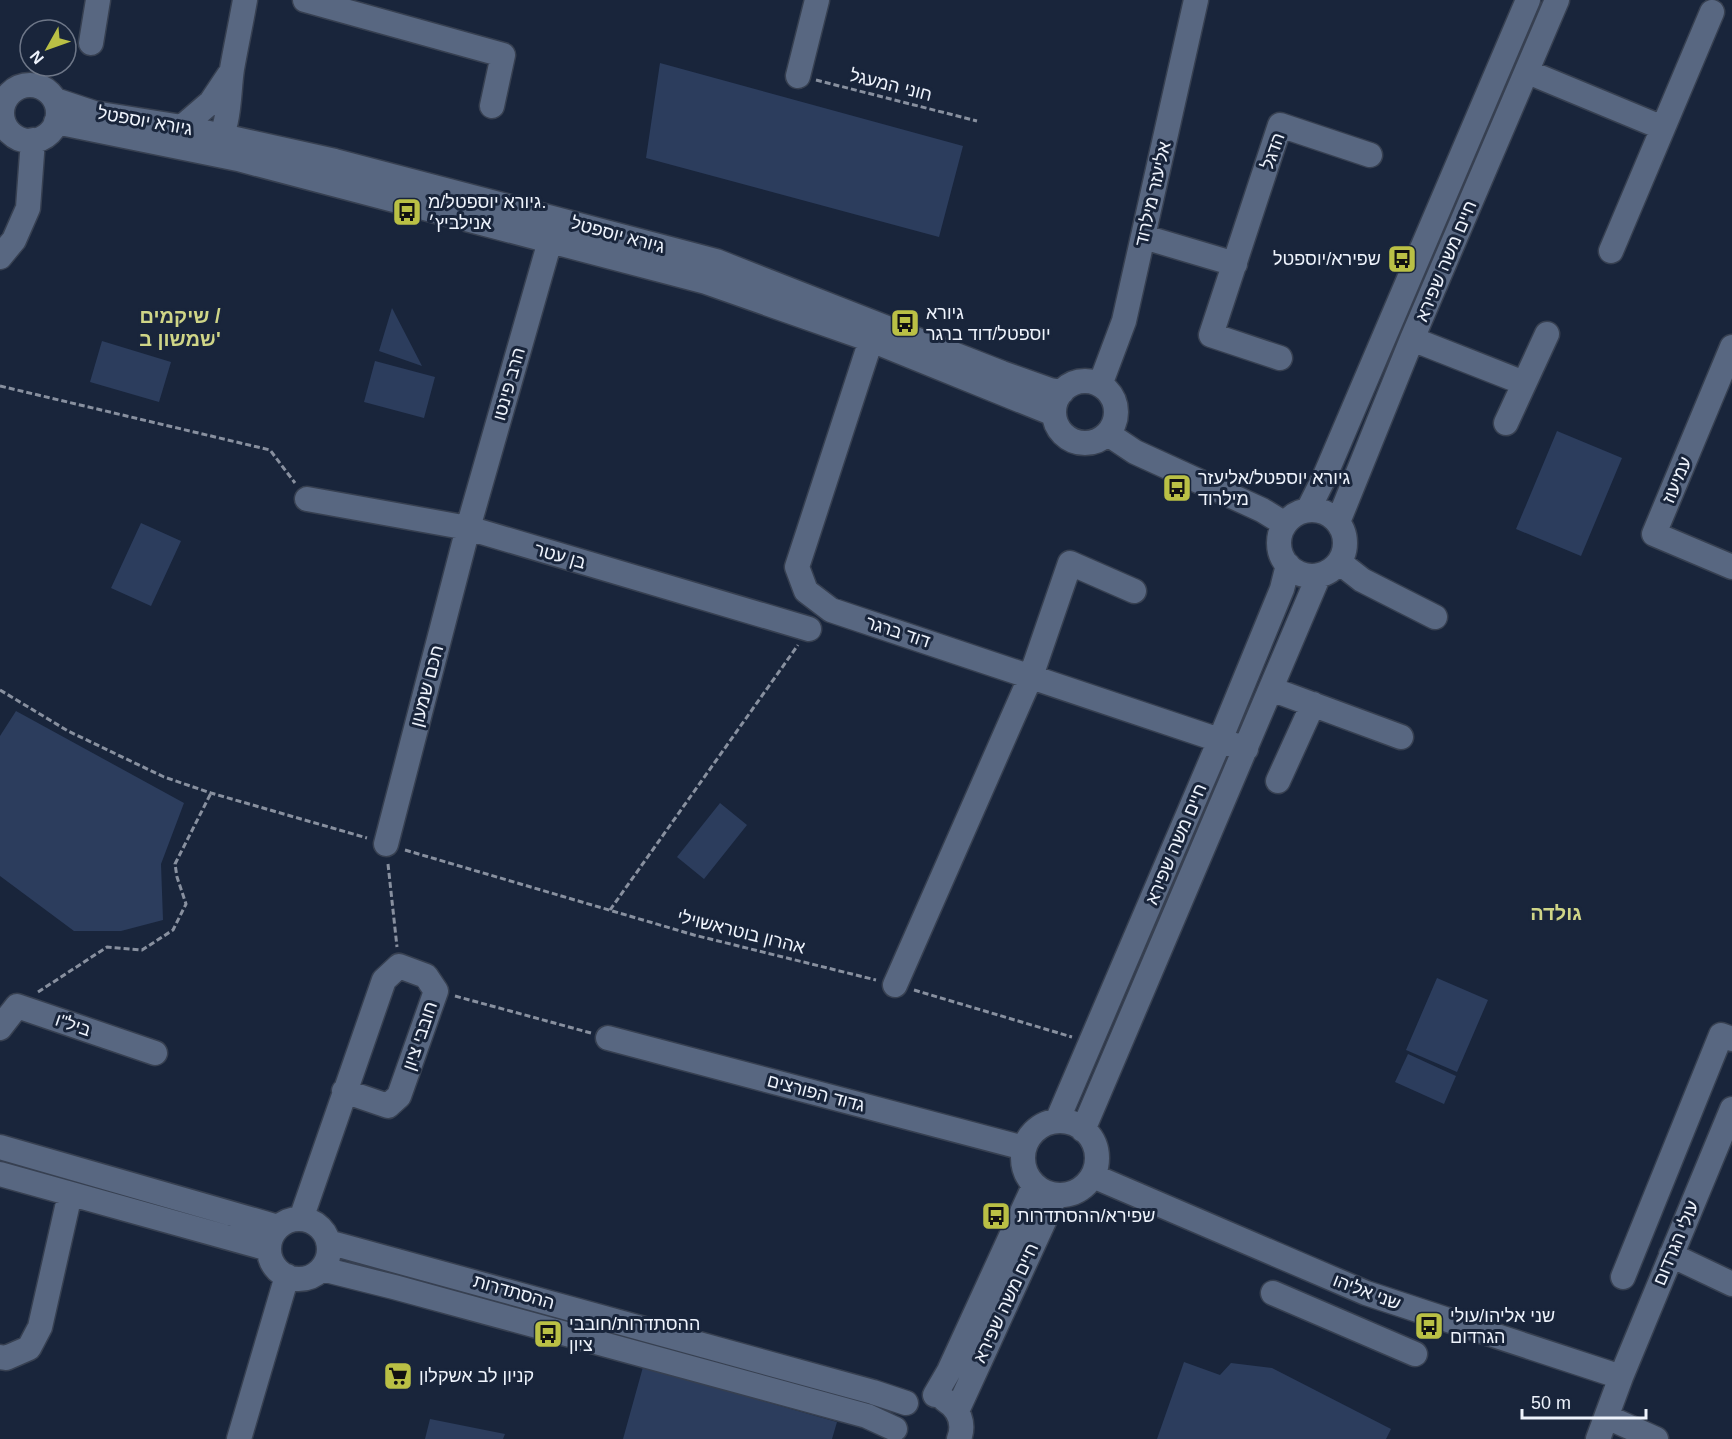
<svg xmlns="http://www.w3.org/2000/svg" width="1732" height="1439" font-family="Arial,Heebo,sans-serif">
<style>
.green{fill:#2c3d5d}
.lines{fill:none;stroke-linecap:round;stroke-linejoin:round}
.minor-casing{stroke:#374051;stroke-width:27}
.path{stroke:#88909f;stroke-width:3;stroke-dasharray:6 3;stroke-linecap:butt}
.minor{stroke:#586781;stroke-width:24}
.labels{text-anchor:middle;stroke-width:6;stroke-linejoin:round;paint-order:stroke}
.street-label{font-size:18px;fill:#eef3fc;stroke:#19253b}
.poi-label{font-size:18px;fill:#eef3fc;stroke:#19253b;text-anchor:start}
.neighbourhood-label{font-size:20px;font-weight:bold;fill:#cfd587;stroke:#19253b}
</style>
<rect width="100%" height="100%" fill="#19253b"/>
<path class="green" d="M660 63 963 146 939 237 646 158Z
M392 308 422 366 379 351Z
M102 341 171 362 159 402 90 382Z
M375 361 435 377 424 418 364 402Z
M1557 431 1622 458 1581 556 1516 529Z
M141 523 181 541 151 606 111 588Z
M16 711 184 803 161 864 163 920 121 931H74L0 876V736Z
M720 803 747 825 704 879 677 857Z
M1437 978 1488 1000 1457 1072 1406 1050Z
M1408 1054 1456 1076 1444 1104 1395 1082Z
M1184 1362 1220 1375 1231 1363 1272 1368 1391 1429 1386 1439H1157Z
M643 1367 837 1422 832 1439H623Z
M430 1419 505 1434 503 1439H425Z"/>
<g class="lines">
<g class="minor-casing">
<path id="minor" d="M305 0 503 55 492 106
M91 43 98 0
M1528 72 1663 128
M798 76 817 0
M2 113a28 28 0 1 1 56 0a28 28 0 1 1-56 0Z
M55 100 94 113 182 127 335 161 716 261 1002 373 1050 390 1062 392
M56 122 238 159 706 282 871 340 1054 414
M182 127 211 102 229 75
M213 149C231 128 228 95 232 69 236 46 241 23 245 0
M1144 237 1235 264
M1611 251 1712 12
M0 257 14 240 28 208 33 140
M1412 339 1524 383
M871 340 797 567 806 591 831 610 1246 749
M1732 347 1654 534 1732 567
M1280 358 1211 335 1280 125 1370 155
M1054 412a31 31 0 1 1 62 0a31 31 0 1 1-62 0Z
M1100 385 1124 321 1196 0
M1506 423 1547 334
M1108 434 1135 452 1262 510 1285 524
M307 499 468 528 809 629
M1308 510 1324 478 1528 0
M1279 543a33 33 0 1 1 66 0a33 33 0 1 1-66 0Z
M1338 522 1412 339 1557 0
M1339 562 1362 580 1435 617
M1271 689 1401 737
M1278 781 1313 704
M386 844 468 528 550 241
M895 985 1031 676 1070 563 1134 591
M0 1028 17 1006 155 1053
M608 1038 1024 1148
M1023 1158a37 37 0 1 1 74 0a37 37 0 1 1-74 0Z
M1057 1121 1220 740 1282 589 1288 565
M1083 1130 1319 575
M0 1147 278 1227
M0 1174 269 1249
M1093 1176 1366 1293 1621 1377
M269 1249a30 30 0 1 1 60 0a30 30 0 1 1-60 0Z
M301 1219 384 980 399 966 426 976 436 991 399 1096 388 1106 344 1091
M328 1242 873 1392 906 1403
M1671 1255 1732 1284
M322 1269 394 1287 867 1416 895 1429
M1623 1277 1721 1035 1732 1039
M1273 1293 1415 1354
M0 1357 6 1358 29 1348 40 1327 70 1194
M935 1395 949 1371 1034 1186
M945 1400C959 1409 965 1423 959 1439
M957 1411 1056 1195
M1607 1417 1656 1439
M239 1439 287 1276
M1598 1439 1621 1377 1732 1109"/>
</g>
<path class="path" d="M816 80 977 121
M0 386 270 450 295 483
M0 690 68 731 164 777 211 793 367 838
M405 850 694 935 876 980
M388 864 397 947
M610 910 798 645
M914 990 1072 1037
M38 992 107 947 142 950 173 930 186 904 177 877 175 864 211 793
M455 996 591 1033"/>
<use href="#minor" class="minor"/>
</g>
<defs>
<g id="bus-square" transform="scale(1.5)"><rect x="-9" y="-9" width="18" height="18" rx="4" fill="#bac045" stroke="#19253b"/><path d="M-5-6H5V4H4V6H2V4H-2V6H-4V4H-5ZM-3.5-4V0h7V-4ZM-3.5 1.2v1.5H-2V1.2ZM2 1.2v1.5H3.5V1.2Z" fill="#111"/></g>
<g id="supermarket-square" transform="scale(1.5)"><rect x="-9" y="-9" width="18" height="18" rx="4" fill="#bac045" stroke="#19253b"/><path d="M-6-5.5h2.5l.6 2H6L4.5 2H-2.5L-4.4-4H-6ZM-1.5 3.2a1.3 1.3 0 1 0 .1 0ZM3 3.2a1.3 1.3 0 1 0 .1 0Z" fill="#111"/></g>
</defs>
<g fill-rule="evenodd">
<use href="#bus-square" x="407" y="212"/>
<use href="#bus-square" x="1402" y="259"/>
<use href="#bus-square" x="905" y="323"/>
<use href="#bus-square" x="1177" y="488"/>
<use href="#bus-square" x="996" y="1216"/>
<use href="#bus-square" x="1429" y="1326"/>
<use href="#bus-square" x="548" y="1334"/>
<use href="#supermarket-square" x="398" y="1376"/>
</g>
<g class="labels">
<g class="street-label">
<text transform="translate(891 85) rotate(14)" y="6">חוני המעגל</text>
<text transform="translate(145 121) rotate(10)" y="6">גיורא יוספטל</text>
<text transform="translate(1273 151) rotate(-70)" y="6">הדגל</text>
<text transform="translate(1153 194) rotate(-77)" y="6">אליעזר מילרוד</text>
<text transform="translate(618 235) rotate(15)" y="6">גיורא יוספטל</text>
<text transform="translate(1446 261) rotate(-67)" y="6">חיים משה שפירא</text>
<text transform="translate(509 384) rotate(-74)" y="6">הרב פינטו</text>
<text transform="translate(1677 480) rotate(-67)" y="6">עמיעוז</text>
<text transform="translate(560 556) rotate(16)" y="6">בן עטר</text>
<text transform="translate(898 632) rotate(18)" y="6">דוד ברגר</text>
<text transform="translate(427 686) rotate(-75)" y="6">חכם שמעון</text>
<text transform="translate(1176 844) rotate(-67)" y="6">חיים משה שפירא</text>
<text transform="translate(741 932) rotate(14)" y="6">אהרון בוטראשוילי</text>
<text transform="translate(73 1025) rotate(19)" y="6">ביל"ו</text>
<text transform="translate(420 1036) rotate(-71)" y="6">חובבי ציון</text>
<text transform="translate(816 1093) rotate(15)" y="6">גדוד הפורצים</text>
<text transform="translate(1676 1243) rotate(-67)" y="6">עולי הגרדום</text>
<text transform="translate(514 1292) rotate(16)" y="6">ההסתדרות</text>
<text transform="translate(1367 1292) rotate(21)" y="6">שני אליהו</text>
<text transform="translate(1006 1303) rotate(-65)" y="6">חיים משה שפירא</text>
</g>
<g class="poi-label">
<text x="428" y="208">גיורא יוספטל/מ.<tspan x="428" dy="21">אנילביץ׳</tspan></text>
<text x="1381" y="265" text-anchor="end">שפירא/יוספטל</text>
<text x="926" y="319">גיורא<tspan x="926" dy="21">יוספטל/דוד ברגר</tspan></text>
<text x="1198" y="484">גיורא יוספטל/אליעזר<tspan x="1198" dy="21">מילרוד</tspan></text>
<text x="1017" y="1222">שפירא/ההסתדרות</text>
<text x="1450" y="1322">שני אליהו/עולי<tspan x="1450" dy="21">הגרדום</tspan></text>
<text x="569" y="1330">ההסתדרות/חובבי<tspan x="569" dy="21">ציון</tspan></text>
<text x="419" y="1382">קניון לב אשקלון</text>
</g>
<g class="neighbourhood-label">
<text x="180" y="323">שיקמים /<tspan x="180" dy="23">שמשון ב'</tspan></text>
<text x="1556" y="920">גולדה</text>
</g>
</g>
<g transform="translate(48 48) rotate(230)"><circle r="28" fill="#19253b" stroke="#6e7788" stroke-width="1.5"/>
<path d="M0-4.5L10 22L0 15L-10 22Z" fill="#bac045"/>
<text y="-9" font-size="16" font-weight="bold" text-anchor="middle" fill="#eef3fc">N</text>
</g>
<path d="M1522 1409v9h124v-9" fill="none" stroke="#eef3fc" stroke-width="3"/>
<text x="1531" y="1409" font-size="18" fill="#eef3fc" stroke="#19253b" stroke-width="4.5" paint-order="stroke">50 m</text>
</svg>
